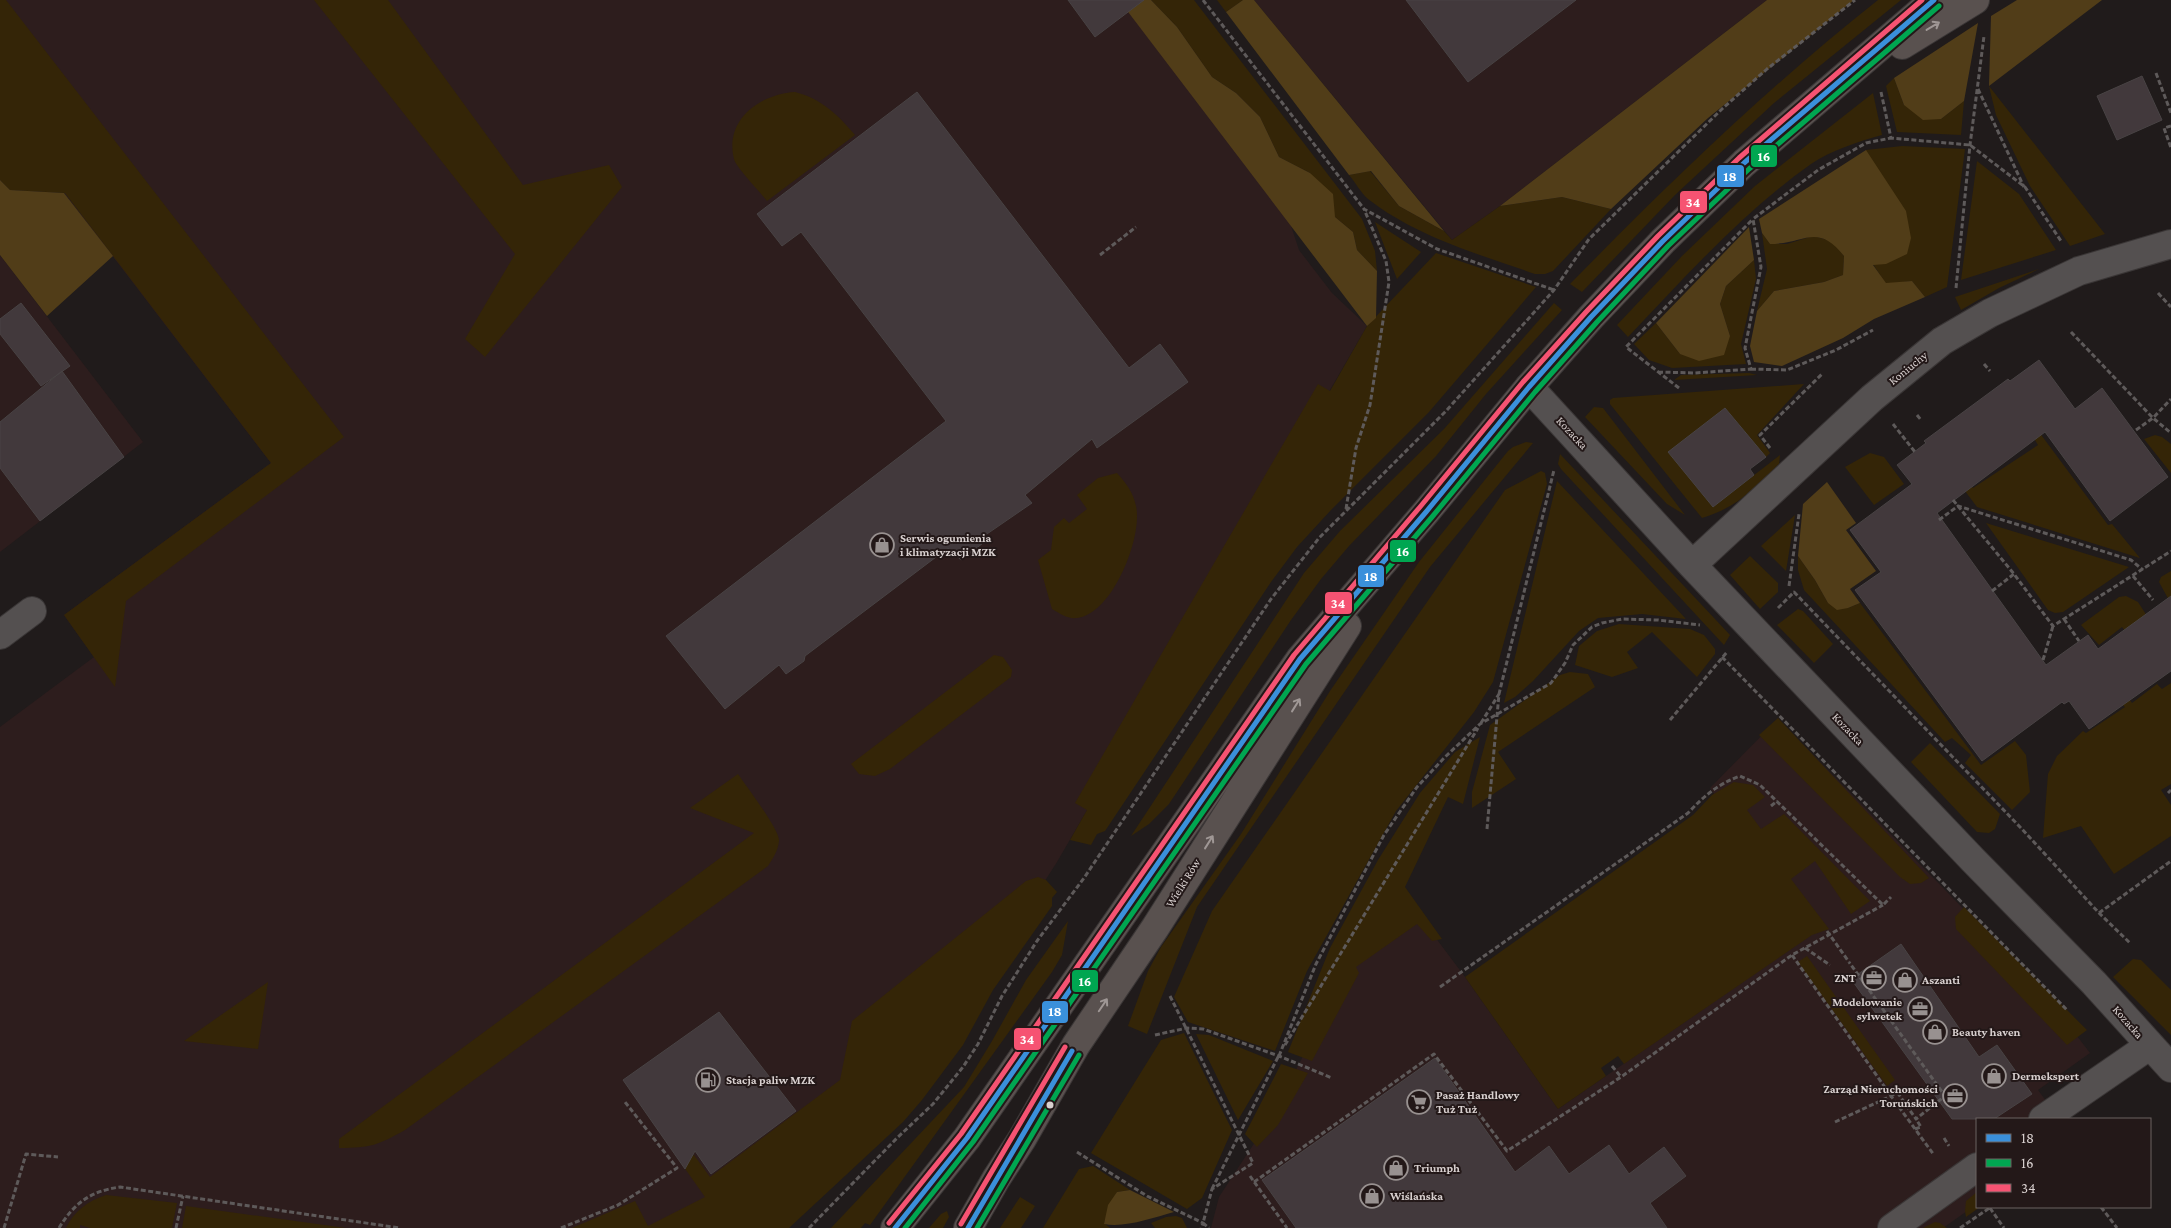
<svg xmlns="http://www.w3.org/2000/svg" width="2171" height="1228" font-family="'Crimson Pro',serif">
<style>
.built{fill:#2d1d1d}
.green{fill:#342507}
.forest{fill:#513d18}
.building{fill:#42393c;stroke:#484344}
.lines{fill:none;stroke-linecap:round;stroke-linejoin:round}
.street-casing{stroke:#3a3636;stroke-width:30}
.secondary-casing{stroke:#3a3636;stroke-width:30}
.path{stroke:#5e5a5a;stroke-width:3;stroke-dasharray:5 2.5;stroke-linecap:butt}
.street{stroke:#545050;stroke-width:28}
.secondary{stroke:#59514f;stroke-width:28}
.path-bridge{stroke:#5e5a5a;stroke-width:3;stroke-dasharray:5 2.5;stroke-linecap:butt}
.bus-1-casing{stroke:#231818;stroke-width:9}
.bus-2-casing{stroke:#231818;stroke-width:9}
.bus-3-casing{stroke:#231818;stroke-width:9}
.bus-1{stroke:#3a90db;stroke-width:5}
.bus-2{stroke:#00a651;stroke-width:5}
.bus-3{stroke:#f65372;stroke-width:5}
.oneway{stroke:#9f9795}
.bus-dot{fill:#d8d0cf;stroke:#231818;stroke-width:2}
.labels{text-anchor:middle;stroke-width:4;stroke-linejoin:round;paint-order:stroke}
.street-label{font-size:12px;fill:#d8d0cf;stroke:#231818}
.poi-label{font-size:12px;font-weight:bold;fill:#d8d0cf;stroke:#231818;text-anchor:start}
.line-badge{stroke:#231818;stroke-width:2}
.badge-label{font-size:14px;text-anchor:middle;font-weight:bold;fill:#fff}
</style>
<rect width="100%" height="100%" fill="#201b1b"/>
<path class="built" d="M0 0H1120L1289 220 1299 250 1332 293 1367 326 1057 862 934 1054 765 1228H0V727L94 657 64 615 271 463 0 109Z
M1254 0H1767L1500 206 1452 240Z
M0 255 143 442 0 552Z
M1778 719 2038 985 2090 1053 2038 1090 2059 1119H1977V1204L1943 1228H1211L1219 1197 1274 1113 1349 966 1420 917 1465 977 1558 1109 1811 935 1710 788Z"/>
<path class="green" d="M0 0H6L344 437 126 601 115 687 64 615 271 463 65 193 10 190 0 180Z
M314 0H388L523 185 609 165 622 187 485 357 465 339 515 254Z
M1151 0H1194L1362 219 1375 251 1377 271 1357 250 1353 232 1335 217 1310 173 1279 157 1260 117 1236 93 1212 77 1177 27Z
M1217 0H1243L1226 12Z
M1878 0H1901L1774 103 1675 195 1582 292 1570 284C1668 184 1768 87 1878 0Z
M1894 78 1904 105 1941 119 1964 101 1961 135 1897 132 1886 86Z
M1989 86 2105 234 2070 246 2030 186 1996 115Z
M795 92C822 99 838 115 855 135L767 201C761 193 735 166 734 159 724 119 761 94 795 92Z
M1873 93 1882 135C1859 141 1830 151 1811 164 1742 213 1685 277 1628 337L1617 325 1682 256 1755 186Z
M1902 146 1965 149 1947 287 1925 297 1912 281 1886 284 1873 264 1866 150Z
M1977 161 2019 194 2056 250 1961 280Z
M1370 171 1399 206 1444 231 1452 240 1500 206 1562 197 1611 209 1553 271 1545 274H1535C1478 254 1417 237 1368 199 1361 193 1355 182 1349 175Z
M1375 222 1421 252 1397 279Z
M1762 233 1770 244H1787L1813 236 1832 241 1844 256 1843 275 1824 282 1774 291 1757 311 1767 269Z
M1436 253 1536 287 1429 412 1331 510 1297 547 1271 582 1105 831 1097 834 1091 845 1070 840 1087 810 1075 803 1318 384 1330 391 1367 326Z
M1754 260 1756 279 1741 344 1746 364 1672 368 1649 360 1634 344 1656 323 1680 354 1730 336 1720 304 1726 286Z
M2039 269 1999 288 1961 310 1955 297Z
M1554 303 1562 310 1486 394 1436 456 1349 546 1321 579 1291 620 1169 804 1149 824 1131 836 1304 573 1340 531 1444 429Z
M1749 373 1757 375 1674 380 1681 375Z
M1804 384 1757 435 1770 453 1766 457 1725 408 1669 452 1713 507 1780 455 1779 464C1752 490 1738 507 1702 518L1610 404V400L1613 398Z
M1594 407 1603 408 1685 515 1667 504 1585 417Z
M2039 432 2108 525 2112 524 2140 558 1977 507 1962 487 1968 482 1973 488 2038 445 2032 435Z
M2155 435 2162 437 2171 444V473L2144 439Z
M1526 442 1533 443 1430 567 1197 907 1147 1034 1128 1026 1148 971 1161 947 1241 834 1330 691 1419 562 1508 451 1513 447Z
M1870 453 1884 457 1904 484 1874 505 1845 467Z
M1560 454 1730 635 1724 645 1561 469 1558 464Z
M1541 471 1545 473 1547 484 1493 682 1474 712 1396 811 1307 971 1275 1051 1188 1022 1174 997 1212 911 1505 490Z
M1117 473C1126 483 1133 492 1136 506 1143 536 1113 614 1077 618 1067 619 1061 614 1052 609L1038 560 1051 550 1054 527 1064 518 1069 523 1087 509 1077 495 1098 478Z
M1557 481 1686 619 1642 614 1598 618 1579 631 1533 681 1515 697 1504 703Z
M1795 515 1786 571 1761 546Z
M1986 523 2129 567 2063 612 2055 613 2048 610Z
M1750 556 1778 583V592L1760 609 1730 575Z
M1798 556 1815 580 1828 603 1848 608 1860 603 1981 765 2015 741 2026 755 2030 792 2012 810 1965 763 1971 755 1952 738 1945 742 1804 590 1798 570Z
M2171 571V601L2170 602 2159 582 2161 577Z
M2126 596 2138 602 2147 616 2126 632 2122 627 2099 645 2081 625 2119 597Z
M1798 609 1803 611 1833 644 1814 663 1777 625Z
M1619 624 1690 629 1704 635 1715 649V654L1697 677 1652 632 1627 652 1638 668 1612 677 1575 665 1579 646 1597 631Z
M994 655 1003 657 1012 670 1011 677 890 769 875 776 859 774 851 764Z
M1570 672 1588 674 1595 687 1498 752 1516 779 1472 808V792L1490 725 1560 675Z
M2171 683V784L2161 790 2171 805V836L2114 874 2081 826 2043 838 2048 774 2057 756 2083 731 2086 733 2125 707 2122 704 2129 699 2132 703 2157 684 2162 689Z
M1778 718 1929 878 1921 883 1910 884 1900 877 1759 735Z
M1480 737 1463 804 1448 797 1405 887 1442 939 1432 941 1417 924 1356 967 1359 973 1312 1061 1288 1052 1330 948 1378 860 1420 793 1455 752Z
M1930 743 2000 814 1995 829 1989 833 1977 832 1911 762Z
M738 774C746 786 780 830 779 841 778 851 773 858 768 866L405 1130C378 1145 371 1148 339 1148V1139L754 833 690 808Z
M1734 782 1753 785 1765 797 1747 810 1761 829 1784 814 1870 901 1851 914 1815 861 1791 879 1829 929 1812 935 1624 1064 1618 1056 1601 1068 1606 1076 1558 1109 1465 977 1693 815 1712 795Z
M1038 877 1046 880 1057 892 1052 898V906L993 990 963 1045 922 1100 903 1122 789 1228H572L635 1201 648 1226 705 1197 681 1163 694 1155 710 1177 840 1080 852 1021 1026 881Z
M1964 907 2087 1030 2067 1045 1956 929 1955 917Z
M1068 921 1062 955 1052 972 870 1225 865 1223 861 1228H831L964 1087 992 1041 1026 980Z
M1807 956 1895 1080 1887 1086 1798 962Z
M2133 959 2141 960 2171 990V1035L2113 977Z
M268 982 258 1049 184 1041Z
M1184 1033 1232 1130 1202 1198 1187 1209 1091 1153 1161 1040Z
M1196 1034 1209 1035 1273 1061 1238 1120Z
M1281 1064 1308 1073 1278 1125 1257 1147 1245 1134Z
M1093 1166 1130 1190 1117 1192 1104 1223 1110 1228H1043L1079 1169Z
M1977 1192V1207H1980L1966 1217 1965 1211 1966 1201Z
M106 1195 177 1203 172 1228H90L80 1225V1228H66C74 1211 88 1201 106 1195Z
M1020 1197 1035 1206 1021 1228H1000Z
M186 1206 346 1228H182Z
M947 1211 949 1217 943 1228H929L941 1214Z
M1176 1216 1182 1218 1187 1228H1155L1151 1223 1166 1217Z
M1935 1222 1940 1223 1947 1228H1923Z"/>
<path class="forest" d="M1119 0H1151L1177 27 1212 77 1236 93 1260 117 1279 157 1310 173 1333 194 1335 217 1353 232 1357 250 1377 271 1376 318 1367 326Z
M1243 0H1254L1444 231 1399 206 1371 171 1349 175 1226 12Z
M1767 0H1854L1708 118 1611 209 1562 197 1500 206Z
M2017 0H2102L1989 86 1991 16Z
M1978 23 1964 101 1941 119 1923 120 1904 105 1894 78Z
M1866 150 1906 211 1911 238 1907 254 1886 264 1873 265 1886 283 1912 281 1925 297 1874 319 1843 338 1782 366 1754 362 1750 346 1757 311 1774 291 1824 282 1843 275 1844 256C1817 222 1805 244 1770 244L1762 233 1759 219Z
M0 180 10 190 64 193 113 256 47 316 0 255Z
M1749 227 1754 260 1726 286 1720 304 1730 336 1724 355 1699 361 1680 354 1656 323Z
M1827 482 1856 523 1846 530 1876 571 1850 589 1860 603 1848 608 1837 610 1828 603 1815 580 1798 556 1803 504Z
M1130 1190 1174 1212C1152 1218 1125 1228 1104 1224L1108 1205 1117 1192Z"/>
<path class="building" d="M1068 0H1144L1095 37Z
M1406 0H1576L1468 82Z
M2142 76 2162 120 2117 140 2097 96Z
M917 92 1129 368 1160 344 1188 382 1097 448 1092 439 1025 495 1032 503 984 536 987 540 961 560 948 548 805 656 804 661 786 674 779 665 725 709 666 636 946 421 801 232 782 246 757 214Z
M21 303 70 366 41 386 0 334V319Z
M2039 360 2075 409 2102 388 2168 477 2110 521 2045 432 1937 513 2046 665 2088 635 2098 649 2171 596V671L2089 729 2069 701 2064 704 2062 702 1982 761 1855 590 1881 572 1850 530 1912 484 1897 465 1926 443 1924 441 2008 379 2010 381Z
M62 371 124 457 40 521 0 468V422Z
M1725 408 1766 457 1750 469 1754 475 1713 507 1668 452Z
M1901 944 1979 1057 1997 1045 2032 1094 1994 1119H1952L1851 979Z
M719 1012 796 1111 711 1174 695 1151 685 1169 623 1080Z
M1435 1058 1515 1172 1549 1146 1569 1174 1609 1145 1629 1174 1664 1147 1686 1176 1650 1203 1667 1228H1296L1262 1180Z"/>
<g class="lines">
<g class="street-casing">
<path id="street" d="M1529 387 1692 565 1973 860 2094 983 2171 1068
M1692 565 1872 398 1942 341 1990 313 2079 271 2171 244
M0 635 32 611
M2043 1119 2149 1046
M1892 1228 1977 1167"/>
</g>
<g class="secondary-casing">
<path id="secondary" d="M1902 45 1975 0
M895 1228 967 1138 1300 659 1426 512 1529 387 1591 317 1663 241 1744 163 1934 0
M968 1228 996 1179 1022 1139 1076 1045 1155 928 1347 626"/>
</g>
<path class="path" d="M1203 0 1364 209 1437 249 1554 290
M2156 73 2171 113
M1978 89 2024 187
M1881 92 1891 138 1970 145 2025 187 2061 241
M2171 126 2164 128 2171 148
M1100 255 1136 227
M1956 288 1970 145 1984 36
M2158 293 2171 307
M2071 332 2153 418 2171 433
M1984 364 1990 371
M1751 369 1787 370 1836 350 1873 330
M1658 372 1695 373 1751 369 1745 348 1761 267 1753 219 1818 170 1866 143 1891 138
M1679 388 1626 347 1753 219
M1917 415 1921 420
M1893 424 1915 452
M2136 430 2153 418 2171 399
M1770 448 1760 435 1822 374
M1953 500 2014 574 2053 626 2171 551
M1346 509 1356 448 1370 405 1389 282 1386 261 1364 209
M1939 520 1958 506 2131 560 2143 570
M2133 576 2153 600
M1789 586 1799 514
M1992 591 2014 574
M1778 608 1794 592 2021 828 2099 913 2131 944
M2064 619 2079 641
M1722 657 2067 1010
M2043 660 2053 626
M1670 720 1727 652
M1481 723 1499 694
M2168 793 2171 790
M1771 806 1777 801
M1487 829 1499 694 1554 470
M2099 913 2171 861
M1805 948 1830 965
M1792 955 1891 1096 1897 1092 1916 1119 1945 1096 1849 962
M1440 987 1688 813C1704 796 1718 784 1740 776L1760 785 1883 905 1891 897
M1170 996 1253 1163 1212 1189 1203 1223 1209 1228
M1155 1035 1187 1028 1203 1029 1279 1056 1332 1078
M1285 1045 1478 728
M1279 1056 1316 964 1384 835 1417 787 1444 758 1480 724 1551 683 1565 663 1573 645 1592 627 1602 623 1622 619 1658 620 1700 625
M1612 1066 1621 1077
M1835 1122 1891 1096 1934 1155
M1915 1129 1921 1127 1916 1119
M1944 1138 1949 1146
M1077 1152 1147 1196 1203 1223 1201 1228
M1250 1176 1287 1228
M1254 1182 1434 1054 1507 1151 1621 1077 1792 955 1883 905
M1212 1189 1279 1055
M2101 1207 2117 1228
M1990 1208 2004 1228
M4 1228 26 1154 58 1157
M59 1228C74 1203 91 1191 120 1187L400 1228
M176 1228 183 1196
M561 1228 618 1205 677 1168 625 1102
M809 1228 897 1138 933 1104 963 1067 978 1044 1002 996 1037 941 1084 878 1271 599 1319 538 1446 411 1554 290 1589 239 1723 108 1767 69 1855 0
M1960 1228 1991 1207"/>
<use href="#street" class="street"/>
<use href="#secondary" class="secondary"/>
<path class="path-bridge" d="M1827 931 1849 962"/>
<g class="bus-1-casing">
<path id="bus-1" d="M895 1228 967 1138 1300 659 1426 512 1529 387 1591 317 1663 241 1744 163 1934 0
M968 1228 1072 1051"/>
</g>
<g class="bus-2-casing">
<path id="bus-2" d="M905 1228 973 1142 1306 664 1432 517 1535 392 1597 322 1668 246 1749 169 1939 6
M977 1228 1079 1055"/>
</g>
<g class="bus-3-casing">
<path id="bus-3" d="M889 1223 961 1134 1294 655 1420 507 1523 382 1586 312 1658 236 1739 158 1922 0
M961 1224 1065 1047"/>
</g>
<use href="#bus-1" class="bus-1"/>
<use href="#bus-2" class="bus-2"/>
<use href="#bus-3" class="bus-3"/>
</g>
<defs><path id="oneway-shaft" d="M-6 0H5M1.5-3L5.5 0L1.5 3" fill="none" stroke-width="1.6" stroke-linecap="round" stroke-linejoin="round" transform="scale(1.25)"/></defs>
<g class="oneway">
<use href="#oneway-shaft" transform="translate(1933 26) rotate(-31)"/>
<use href="#oneway-shaft" transform="translate(1296 705) rotate(-58)"/>
<use href="#oneway-shaft" transform="translate(1209 842) rotate(-58)"/>
<use href="#oneway-shaft" transform="translate(1103 1005) rotate(-56)"/>
</g>
<defs>
<g id="shop-ring" transform="scale(1.25)"><circle r="9.5" fill="#231818" stroke="#989190" stroke-width="1.5"/><path d="M-5-2.5h2.3a2.7 3.5 0 0 1 5.4 0H5L5.5 6h-11ZM-1.5-2.5h3a1.5 2.3 0 0 0-3 0Z" fill="#989190"/></g>
<g id="office-ring" transform="scale(1.25)"><circle r="9.5" fill="#231818" stroke="#989190" stroke-width="1.5"/><path d="M-6-3h4V-5.5h4V-3h4V5H-6ZM-1-4.5V-3h2v-1.5ZM-6 0V1H6V0Z" fill="#989190"/></g>
<g id="fuel-ring" transform="scale(1.25)"><circle r="9.5" fill="#231818" stroke="#989190" stroke-width="1.5"/><path d="M-5.5-6h7V0h2V4h1.3V-2.5L3-4.5l.8-.8L6-3V5H2.5V1h-1V6h-7ZM-4.2-4.7v3.2H.2V-4.7Z" fill="#989190"/></g>
<g id="supermarket-ring" transform="scale(1.25)"><circle r="9.5" fill="#231818" stroke="#989190" stroke-width="1.5"/><path d="M-6-5.5h2.5l.6 2H6L4.5 2H-2.5L-4.4-4H-6ZM-1.5 3.2a1.3 1.3 0 1 0 .1 0ZM3 3.2a1.3 1.3 0 1 0 .1 0Z" fill="#989190"/></g>
</defs>
<g fill-rule="evenodd">
<use href="#shop-ring" x="882" y="545"/>
<use href="#office-ring" x="1874" y="978"/>
<use href="#shop-ring" x="1905" y="980"/>
<use href="#office-ring" x="1920" y="1009"/>
<use href="#shop-ring" x="1935" y="1032"/>
<use href="#shop-ring" x="1994" y="1076"/>
<use href="#fuel-ring" x="708" y="1080"/>
<use href="#office-ring" x="1955" y="1096"/>
<use href="#supermarket-ring" x="1419" y="1102"/>
<use href="#shop-ring" x="1396" y="1168"/>
<use href="#shop-ring" x="1372" y="1196"/>
</g>
<circle class="bus-dot" cx="1050" cy="1105" r="4.5"/>
<g class="labels">
<g class="street-label">
<text transform="translate(1908 368) rotate(-39)" y="4">Koniuchy</text>
<text transform="translate(1572 433) rotate(47)" y="4">Kozacka</text>
<text transform="translate(1848 729) rotate(46)" y="4">Kozacka</text>
<text transform="translate(1183 883) rotate(-58)" y="4">Wielki Rów</text>
<text transform="translate(2128 1022) rotate(49)" y="4">Kozacka</text>
</g>
<g class="poi-label">
<text x="900" y="542">Serwis ogumienia<tspan x="900" dy="14">i klimatyzacji MZK</tspan></text>
<text x="1856" y="982" text-anchor="end">ZNT</text>
<text x="1922" y="984">Aszanti</text>
<text x="1902" y="1006" text-anchor="end">Modelowanie<tspan x="1902" dy="14">sylwetek</tspan></text>
<text x="1952" y="1036">Beauty haven</text>
<text x="2012" y="1080">Dermekspert</text>
<text x="726" y="1084">Stacja paliw MZK</text>
<text x="1938" y="1093" text-anchor="end">Zarząd Nieruchomości<tspan x="1938" dy="14">Toruńskich</tspan></text>
<text x="1436" y="1099">Pasaż Handlowy<tspan x="1436" dy="14">Tuż Tuż</tspan></text>
<text x="1414" y="1172">Triumph</text>
<text x="1390" y="1200">Wiślańska</text>
</g>
</g>
<g class="line-badge">
<rect x="1750" y="144" width="28" height="24" rx="5" fill="#00a651"/>
<rect x="1716" y="164" width="29" height="24" rx="5" fill="#3a90db"/>
<rect x="1679" y="190" width="29" height="24" rx="5" fill="#f65372"/>
<rect x="1389" y="539" width="28" height="24" rx="5" fill="#00a651"/>
<rect x="1357" y="564" width="28" height="24" rx="5" fill="#3a90db"/>
<rect x="1324" y="591" width="29" height="24" rx="5" fill="#f65372"/>
<rect x="1071" y="969" width="28" height="24" rx="5" fill="#00a651"/>
<rect x="1041" y="1000" width="28" height="24" rx="5" fill="#3a90db"/>
<rect x="1013" y="1027" width="29" height="24" rx="5" fill="#f65372"/>
</g>
<g class="badge-label">
<text x="1764" y="161">16</text>
<text x="1730" y="181">18</text>
<text x="1693" y="207">34</text>
<text x="1403" y="556">16</text>
<text x="1371" y="581">18</text>
<text x="1338" y="608">34</text>
<text x="1085" y="986">16</text>
<text x="1055" y="1016">18</text>
<text x="1027" y="1044">34</text>
</g>
<rect x="1976" y="1118" width="175" height="90" fill="#231818" stroke="#6b6261"/>
<rect x="1986" y="1134" width="25" height="8" fill="#3a90db" stroke="#6b6261"/>
<text x="2021" y="1143" font-size="15" fill="#d8d0cf">18</text>
<rect x="1986" y="1159" width="25" height="8" fill="#00a651" stroke="#6b6261"/>
<text x="2021" y="1168" font-size="15" fill="#d8d0cf">16</text>
<rect x="1986" y="1184" width="25" height="8" fill="#f65372" stroke="#6b6261"/>
<text x="2021" y="1193" font-size="15" fill="#d8d0cf">34</text>
</svg>
